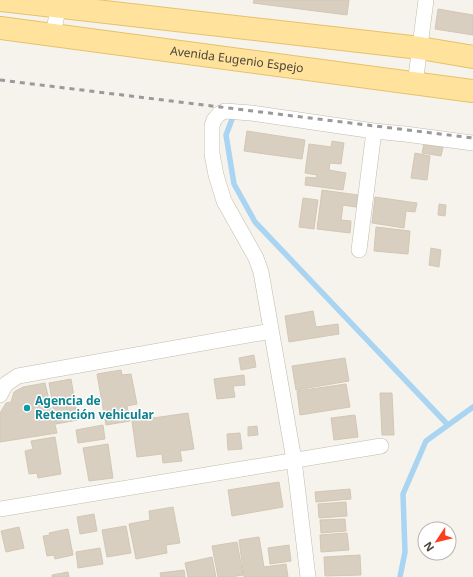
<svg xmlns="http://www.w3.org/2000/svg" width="473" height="577" font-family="'Noto Sans',sans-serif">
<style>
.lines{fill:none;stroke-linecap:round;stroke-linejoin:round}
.stream{stroke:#a9d4f2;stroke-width:5.5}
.building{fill:#d8cfc1;stroke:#d3c7b4}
.minor-casing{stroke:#c2bbae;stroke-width:16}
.primary-casing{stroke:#e6c16a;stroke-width:24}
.minor{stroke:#fff;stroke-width:15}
.primary{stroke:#ffe39c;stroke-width:22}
.rail{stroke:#9a9a9a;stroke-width:3;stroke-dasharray:5 5;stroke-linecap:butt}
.culture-dot{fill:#0f9aa8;stroke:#fff;stroke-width:1.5}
.labels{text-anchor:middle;stroke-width:3;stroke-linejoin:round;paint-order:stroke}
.street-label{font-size:12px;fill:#4b4439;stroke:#fff}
.culture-label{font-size:12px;font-weight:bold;fill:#0d838f;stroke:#fff;text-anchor:start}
</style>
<rect width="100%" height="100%" fill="#f6f3ec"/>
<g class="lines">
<path class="stream" d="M234 114 226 135 234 184 255 222 448 425
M400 577 405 552 403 494 426 441 473 407"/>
</g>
<path class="building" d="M254 0H349L347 15 253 3Z
M438 9 473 15V35L435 29Z
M247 131 305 140 302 159 244 151Z
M332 141 344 143 341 164 330 163 329 170 346 173 343 190 305 185 306 177 316 178 317 175 305 173 309 144 331 147Z
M424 144 443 147 441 156 422 153Z
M415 153 430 156 427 180 411 178Z
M322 190 358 195 356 207 343 205 341 220 351 221 350 233 317 229Z
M375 197 417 203 415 212 406 211 404 228 372 223Z
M303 198 318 200 314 229 299 227Z
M439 204 446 205 445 216 438 215Z
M376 227 410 231 408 254 374 251Z
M431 248 441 250 439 267 429 265Z
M313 311 316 327 338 324 339 334 289 342 285 316Z
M254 355 256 367 241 370 239 358Z
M345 358 349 381 296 390 292 366Z
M121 370 122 375 131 374 137 404 127 406 130 421 106 425 97 374Z
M244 375 245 385 233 386 235 397 217 399 214 379Z
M71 379 78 420 56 424 49 383Z
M45 383 57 433 0 442V413L6 403 11 402 14 392 23 387Z
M346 384 350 407 300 415 297 391Z
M380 393H392L394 435H382Z
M188 413 194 449 180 451 182 461 163 463 162 454 137 457 132 421Z
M355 415 358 437 334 440 331 418Z
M103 425 105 439 78 443 76 430Z
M257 426 258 435 248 436V427Z
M240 433 242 449 228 450 227 434Z
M55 437 61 474 38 478 37 473 29 474 25 451 33 449 31 441Z
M108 444 113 478 89 481 83 448Z
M279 482 283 507 232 516 228 490Z
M350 489 351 499 316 502 315 492Z
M346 502 347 516 319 518 318 504Z
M173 507 180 543 166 545 167 553 136 559 129 524 150 520 149 511Z
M94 514 97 531 80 534 77 517Z
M345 519 346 531 321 533 320 520Z
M126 526 131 553 107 557 102 530Z
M19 527 24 548 6 552 1 531Z
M68 529 73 555 55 559 54 555 47 556 43 536 50 535 49 533Z
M347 533 349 550 321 552 320 535Z
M259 537 264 567 286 564 288 577H244L239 540Z
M237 542 243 575 231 577H218L212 546Z
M289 545 291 561 270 564 268 548Z
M100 548 103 564 78 568 76 552Z
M360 555 361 575 325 576 324 557Z
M212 557 216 577H188L185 563Z
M184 570 185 577H161L160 573Z
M68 572 69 577H52V575Z"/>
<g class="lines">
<g class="minor-casing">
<path id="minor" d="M53 34 60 0
M415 84 426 0
M359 250 374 131
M0 395 6 384 18 376 271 331
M0 509 381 446
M308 577 294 460 261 272 256 258 224 201 216 175 212 154V126L214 120 219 114 225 111 251 113 374 131 405 134 473 143"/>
</g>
<g class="primary-casing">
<g id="primary">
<path d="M0 0 420 48 473 57"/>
<path id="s1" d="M0 28 473 91"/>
</g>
</g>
<use href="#minor" class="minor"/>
<use href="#primary" class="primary"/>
<path class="rail" d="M0 80 473 138"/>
</g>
<circle class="culture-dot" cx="27" cy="408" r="4"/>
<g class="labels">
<g class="street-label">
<text dy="4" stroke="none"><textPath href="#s1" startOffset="239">Avenida Eugenio Espejo</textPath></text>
</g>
<g class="culture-label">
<text x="35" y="405">Agencia de<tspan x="35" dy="14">Retención vehicular</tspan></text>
</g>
</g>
<g transform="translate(437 541) rotate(235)"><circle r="19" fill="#ffffff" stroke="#b7b4b0"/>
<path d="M0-3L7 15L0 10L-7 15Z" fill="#fc3f1d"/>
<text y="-6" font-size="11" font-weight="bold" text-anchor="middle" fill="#4b4439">N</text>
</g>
</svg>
